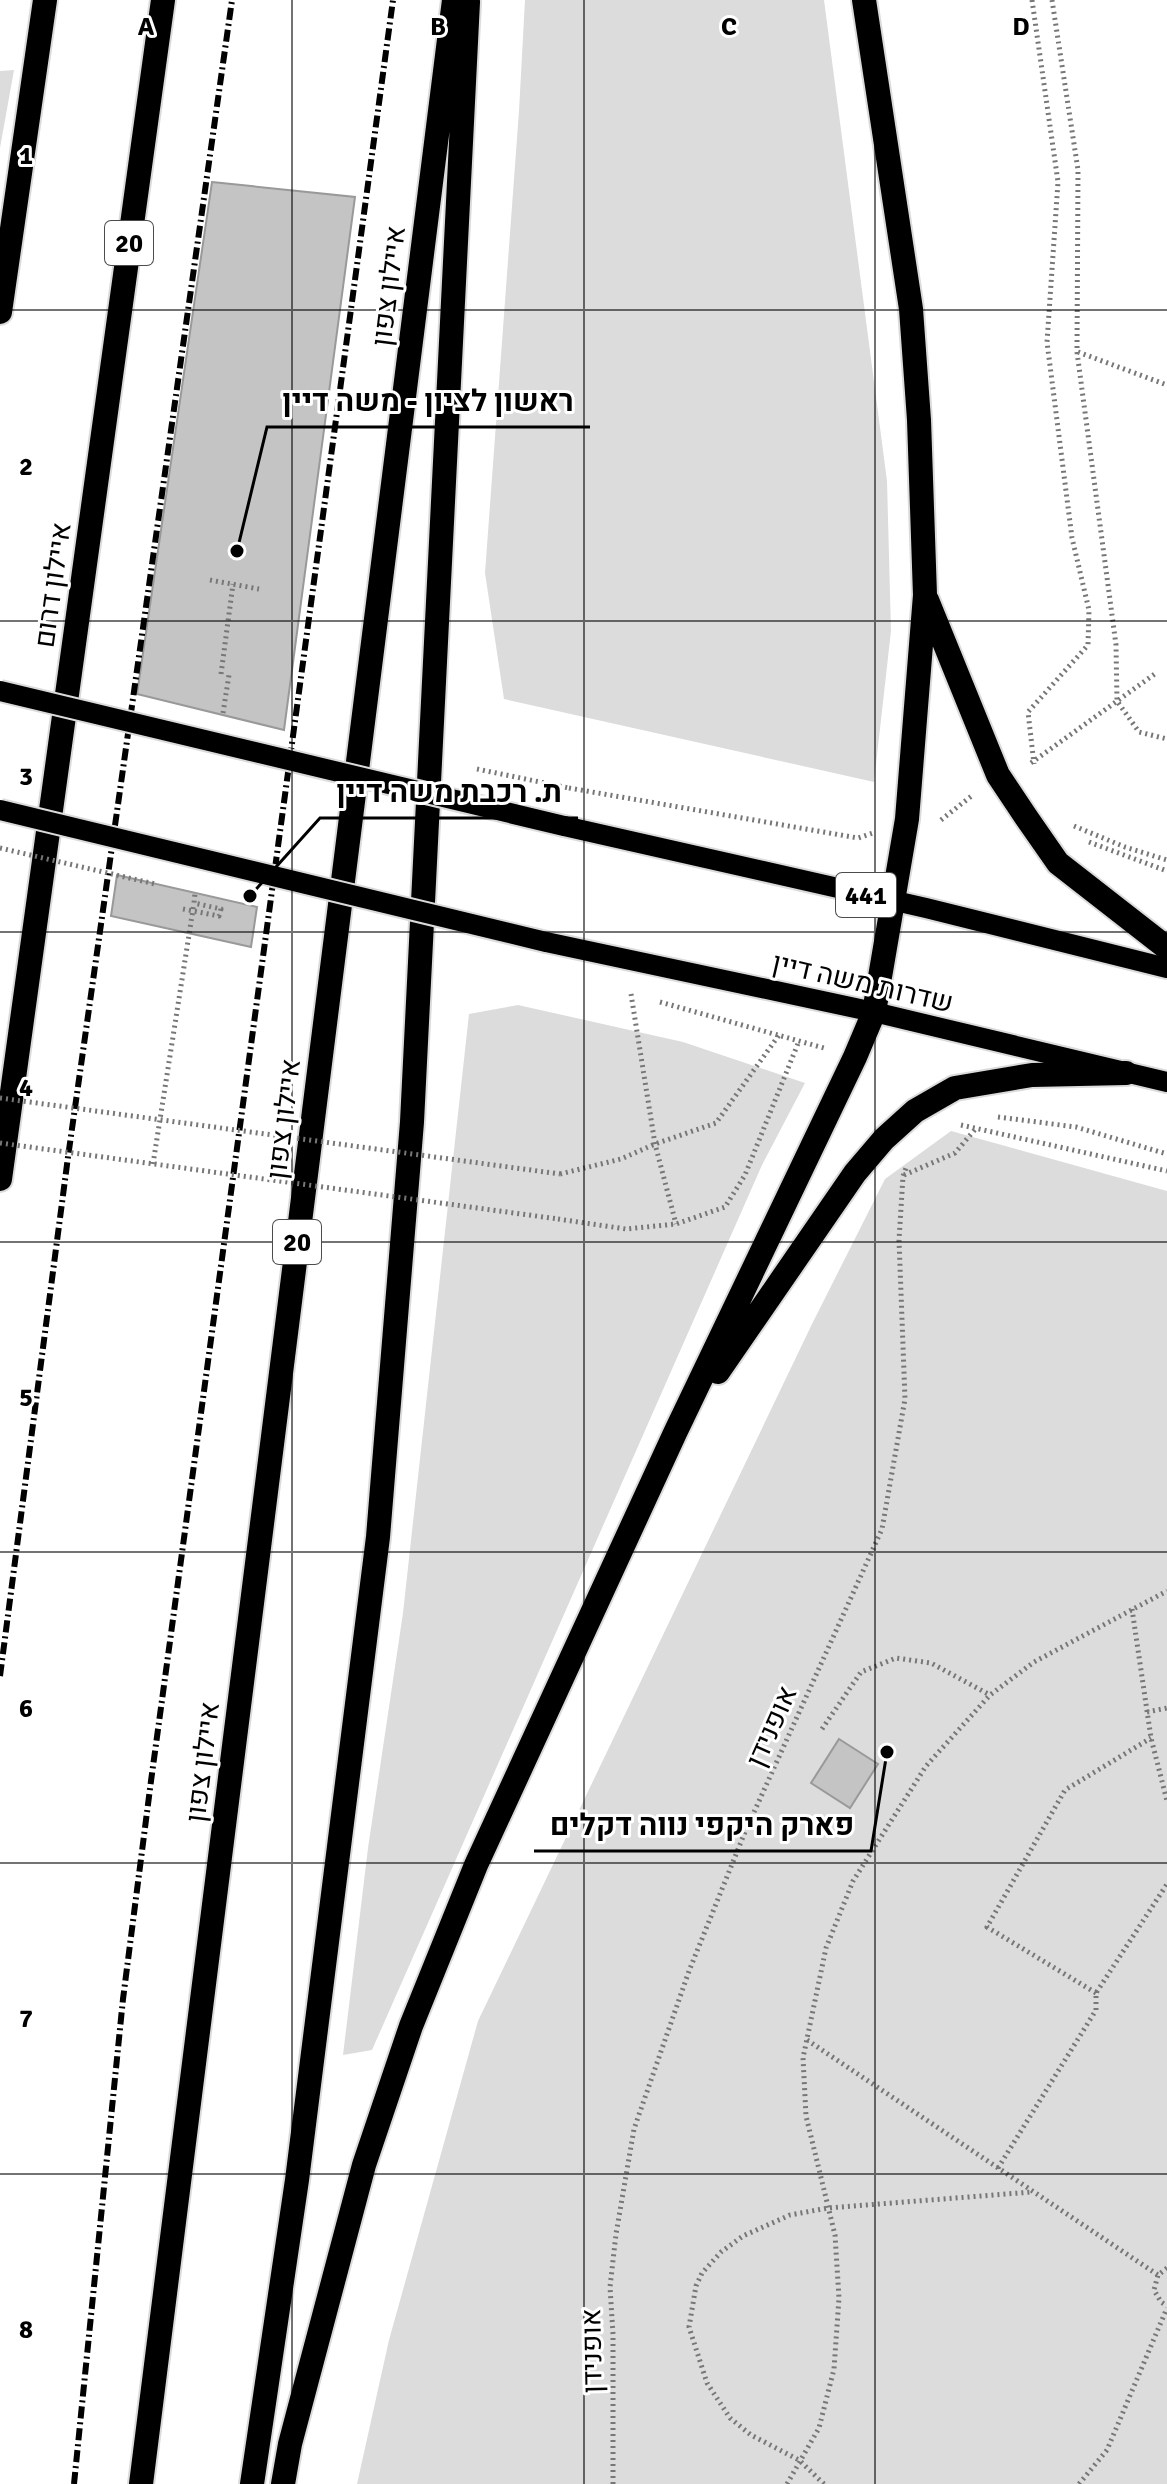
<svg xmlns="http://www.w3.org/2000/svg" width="1167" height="2484" font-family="Signika,Heebo,sans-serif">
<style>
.green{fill:#dcdcdc}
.building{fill:#c4c4c4;stroke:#999;stroke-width:2}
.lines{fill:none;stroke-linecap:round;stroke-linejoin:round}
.major-casing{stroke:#dbdbdb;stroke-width:24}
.highway-casing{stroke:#dbdbdb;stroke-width:28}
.path{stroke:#777;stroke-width:5;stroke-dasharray:2 4;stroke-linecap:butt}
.major{stroke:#000;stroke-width:20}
.highway{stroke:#000;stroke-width:24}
.rail{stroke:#000;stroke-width:6;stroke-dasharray:12 4 2 4;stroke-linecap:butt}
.major-bridge-casing{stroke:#dbdbdb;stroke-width:24;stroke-linecap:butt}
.path-bridge{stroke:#777;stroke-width:5;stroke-dasharray:2 4;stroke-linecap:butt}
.major-bridge{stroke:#000;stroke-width:20}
.grid{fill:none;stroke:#000;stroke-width:2;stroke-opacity:0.55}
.labels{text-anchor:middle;stroke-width:6;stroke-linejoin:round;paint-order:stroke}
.shield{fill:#fff;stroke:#4c4c4c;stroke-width:2}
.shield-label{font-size:26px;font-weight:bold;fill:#000}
.street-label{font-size:28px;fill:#000;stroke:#fff}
.grid-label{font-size:26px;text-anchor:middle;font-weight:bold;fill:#000;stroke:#fff;stroke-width:6;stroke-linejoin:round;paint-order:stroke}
.leader{fill:none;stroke:#000;stroke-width:3}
.callout-dot{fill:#000;stroke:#fff;stroke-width:3}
.callout-label{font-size:30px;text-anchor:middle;font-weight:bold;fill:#000;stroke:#fff;stroke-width:6;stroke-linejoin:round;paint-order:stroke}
</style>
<rect width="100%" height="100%" fill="#fff"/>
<path class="green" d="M525 0H824L887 481 891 631 874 782 504 699 485 573 519 111Z
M14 70 0 148V71Z
M518 1005 683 1042 805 1083 762 1165 372 2050 343 2055 368 1848 403 1613 469 1014Z
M951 1131 1167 1191V2484H357L389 2340 478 2021 812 1324 885 1179Z"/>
<path class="building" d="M212 182 355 197 284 730 137 694Z
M117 875 257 907 251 947 111 916Z
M839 1739 878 1764 850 1808 811 1783Z"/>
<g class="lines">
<g class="major-casing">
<path id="major" d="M564 826 926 908 1167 968
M546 942 874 1012 1167 1082"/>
</g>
<g class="highway-casing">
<path id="highway" d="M0 312 45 0
M927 600 998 775 1026 817 1058 863 1167 948
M0 1179 163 0
M718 1372 855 1173 884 1139 915 1111 955 1088 1032 1075 1126 1073
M141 2484 454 0
M252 2484 297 2180 378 1537 412 1122 468 2
M283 2484 290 2444 364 2165 411 2026 476 1865 675 1433 855 1057 874 1012 907 819 925 595 919 420 911 309 864 0"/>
</g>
<path class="path" d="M1032 0 1058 182 1047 342 1072 538 1089 610 1088 645 1028 712 1034 764
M1052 0 1078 170 1077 352 1116 645 1117 701 1139 732 1167 739
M1078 352 1167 385
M210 580 259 589
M221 674 233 584
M223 713 229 675
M1031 763 1156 673
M569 788 858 838 873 833
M941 820 974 794
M1074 826 1125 847 1167 860
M1089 842 1167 871
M183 909 219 916 221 909 194 903 195 893
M631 994 655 1144 676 1224
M660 1002 824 1048
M998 1117 1076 1127 1167 1154
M961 1125 1167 1171
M560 1174 621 1159 655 1144 716 1123 779 1035
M904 1175 955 1153 977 1127
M558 1219 626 1229 676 1224 725 1207 745 1175 799 1041
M1132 1609 1151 1738 1167 1801
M1147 1712 1167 1708
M822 1729 861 1672 896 1658 931 1663 990 1695
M1096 1993 987 1927 1065 1790 1151 1738
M807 2040 1158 2275
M998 2168 1096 2010V1993L1167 1884
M1167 2268 1158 2275 1154 2290 1161 2302 1167 2306
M613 2484V2334L610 2287 616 2234 634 2129 689 1971 745 1832 882 1529 905 1399 899 1240 903 1176 906 1168
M787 2484 819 2428 834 2369 839 2298 835 2235 806 2116 803 2058 826 1948 853 1881 926 1766 990 1695 1034 1662 1167 1591
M824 2484 799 2460 751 2435 730 2418 707 2383 689 2327 696 2286 702 2273 721 2252 743 2236 790 2215 828 2208 1032 2192
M1079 2484 1107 2450 1167 2308"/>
<use href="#major" class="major"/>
<use href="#highway" class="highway"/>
<path class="rail" d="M0 1676 68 1157 232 0
M74 2484 123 1999 151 1781 393 0"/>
<g class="major-bridge-casing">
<path id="major-bridge" d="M0 691 564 826
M0 810 546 942"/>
</g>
<path class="path-bridge" d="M477 769 569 788
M0 848 155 884
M0 1098 560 1174
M0 1143 558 1219
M153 1164 194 903"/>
<use href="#major-bridge" class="major-bridge"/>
</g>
<path class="grid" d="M292 0V2484M584 0V2484M875 0V2484M0 310H1167M0 621H1167M0 932H1167M0 1242H1167M0 1552H1167M0 1863H1167M0 2174H1167"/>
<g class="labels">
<g class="shield">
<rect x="105" y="221" width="48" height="44" rx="6"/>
<rect x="836" y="873" width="60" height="44" rx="6"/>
<rect x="273" y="1220" width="48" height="44" rx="6"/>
</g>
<g class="shield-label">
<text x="129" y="252">20</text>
<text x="866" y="904">441</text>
<text x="297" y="1251">20</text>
</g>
<g class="street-label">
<text transform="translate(388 286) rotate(-83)" y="10">איילון צפון</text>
<text transform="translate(52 585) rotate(-82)" y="10">איילון דרום</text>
<text transform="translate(863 982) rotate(13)" y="10">שדרות משה דיין</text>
<text transform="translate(283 1119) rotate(-83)" y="10">איילון צפון</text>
<text transform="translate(771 1726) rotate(-66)" y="10">אופנידן</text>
<text transform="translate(202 1762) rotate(-83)" y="10">איילון צפון</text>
<text transform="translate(591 2351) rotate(-91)" y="10">אופנידן</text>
</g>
</g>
<g class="grid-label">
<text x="146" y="35">A</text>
<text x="438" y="35">B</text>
<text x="729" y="35">C</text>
<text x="1021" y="35">D</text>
<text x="26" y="164">1</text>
<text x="26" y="475">2</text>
<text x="26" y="785">3</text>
<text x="26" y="1096">4</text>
<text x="26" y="1406">5</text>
<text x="26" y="1717">6</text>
<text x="26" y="2027">7</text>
<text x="26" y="2338">8</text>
</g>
<path class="leader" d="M237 551L267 427H590M250 896L320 818H578M887 1752L871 1851H534"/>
<g class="callout-dot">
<circle cx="237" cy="551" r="8"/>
<circle cx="250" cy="896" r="8"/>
<circle cx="887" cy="1752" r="8"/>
</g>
<g class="callout-label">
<text x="428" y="411">ראשון לציון - משה דיין</text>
<text x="449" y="802">ת. רכבת משה דיין</text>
<text x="702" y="1835">פארק היקפי נווה דקלים</text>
</g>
</svg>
